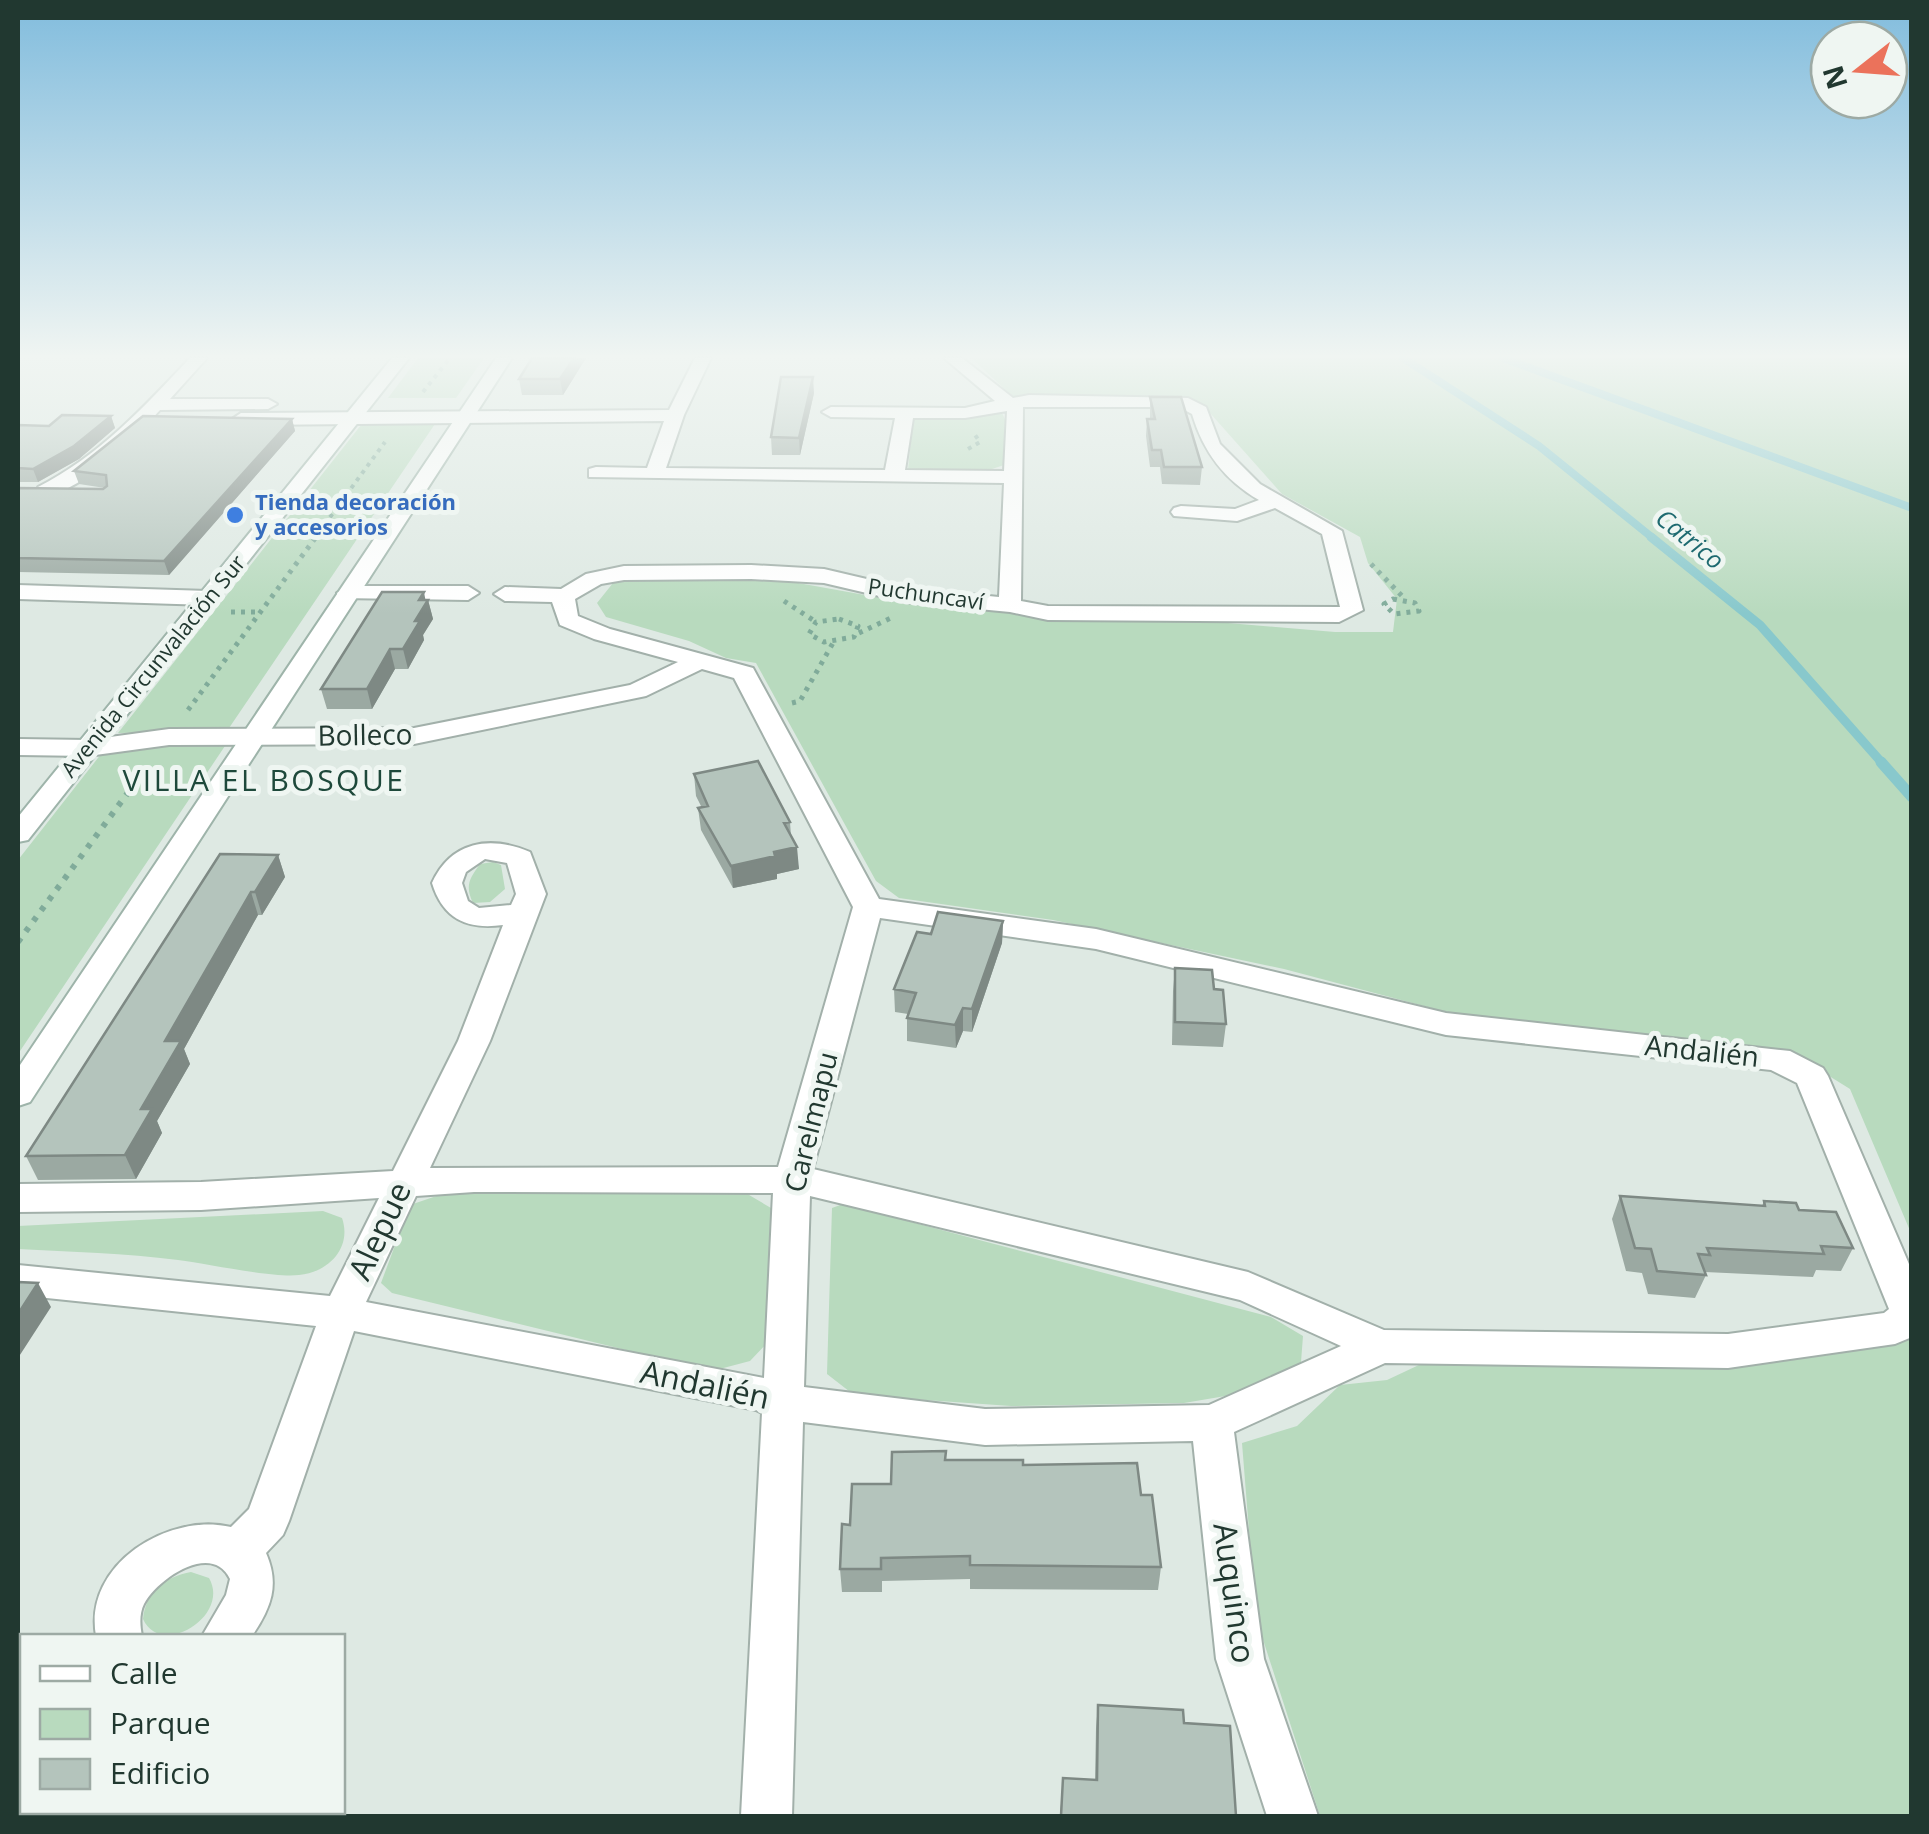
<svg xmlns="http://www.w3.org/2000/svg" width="1929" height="1834" font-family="'Open Sans',sans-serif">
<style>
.green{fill:#b8dabe}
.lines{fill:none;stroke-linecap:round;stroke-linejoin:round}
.stream-far2{stroke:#88c8cc;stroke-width:8}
.stream-far1{stroke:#88c8cc;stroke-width:9}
.stream{stroke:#88c8cc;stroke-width:11}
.minor-casing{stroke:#a2b0aa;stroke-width:4}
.secondary-casing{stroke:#9eb4aa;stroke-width:4}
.path-far2{stroke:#80ab9a;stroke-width:4;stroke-dasharray:4 5;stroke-linecap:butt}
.path-far1{stroke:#80ab9a;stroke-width:5;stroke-dasharray:4 6;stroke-linecap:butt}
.path{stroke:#80ab9a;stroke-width:6;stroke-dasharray:5 8;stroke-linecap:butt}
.minor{fill:#fff;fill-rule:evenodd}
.secondary{fill:#fff;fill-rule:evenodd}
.wall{fill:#9ba9a2}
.shaded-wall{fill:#7e8984}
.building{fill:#b4c4bc;stroke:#7e8984;stroke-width:2.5}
.shop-dot{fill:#3f7fe0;stroke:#eff6f2;stroke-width:4}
.labels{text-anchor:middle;stroke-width:10;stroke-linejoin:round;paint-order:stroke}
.far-shop-label{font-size:22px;font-weight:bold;fill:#366cbe;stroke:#eff6f2;text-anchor:start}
.far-street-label{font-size:22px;fill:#213830;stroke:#eff6f2}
.far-water-label{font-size:25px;font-style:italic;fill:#1e6a70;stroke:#eff6f2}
.street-label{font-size:28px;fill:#213830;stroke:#eff6f2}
.neighbourhood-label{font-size:30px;letter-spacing:2.5px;fill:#1e493b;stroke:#eff6f2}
.near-street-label{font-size:32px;fill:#213830;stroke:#eff6f2}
</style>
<rect width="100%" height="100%" fill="#dee9e3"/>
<path class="green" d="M418 358H484L456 398H388Z
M971 358H1911V1233L1850 1089 1789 1051 1454 1014 1284 969 1053 920 899 898 876 881 756 663 726 658 689 641 606 617 597 603 613 583 649 575 787 581 915 604 934 598 1335 632H1393L1397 599 1368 563 1360 537 1282 494 1202 404 1154 401 1022 405Z
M991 411 1002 413 1005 419 1004 465 989 470H908L913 419Z
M439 418 227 731 118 733 365 420Z
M165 742 227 743 18 1054V860L105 749Z
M493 862 501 865 505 889 490 902 473 903C465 886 469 879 480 864Z
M460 1188 744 1192 771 1208V1339L750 1361 712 1371 392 1293 381 1283 410 1205Z
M843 1204 1271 1317 1303 1336 1301 1362 1261 1390 1184 1403 1011 1406 854 1395 827 1374 832 1208Z
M323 1211 342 1218C352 1247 330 1272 299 1275 272 1278 209 1264 178 1260 125 1253 71 1252 18 1249V1226Z
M1911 1301V1816H1320L1256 1618 1242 1443 1297 1426 1340 1385 1387 1380 1487 1333 1675 1337 1885 1319Z
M191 1572 209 1578C231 1616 161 1659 143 1619 146 1591 165 1577 191 1572Z"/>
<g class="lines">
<path class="stream-far2" d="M1403 358 1539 446 1654 539
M1503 358 1912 508"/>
<path class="stream-far1" d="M1651 537 1760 625 1883 764"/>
<path class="stream" d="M1881 762 1912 797"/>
<g class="minor-casing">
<path id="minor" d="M190 358H207L170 399H268L277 404 268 409 160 410C138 434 72 502 38 495V487C99 456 144 407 190 358Z
M695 358H711L684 415 666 468 885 470 895 418 831 417 822 412 831 407 965 408 995 401 944 358H962L1013 398 1029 395 1188 398 1206 407 1220 444 1260 484 1342 531 1363 610 1339 622 1048 620 1010 612 905 602 824 583 751 579 624 580 601 584 575 599 578 616 610 629 753 668 879 899 1096 929 1446 1013 1790 1051 1823 1068 1828 1076 1912 1271V1337L1895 1344 1728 1368 1385 1363 1234 1432 1264 1659 1318 1816H1267L1216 1659 1193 1441 985 1445 803 1422 792 1816H741L762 1413 756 1410 354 1331 289 1521 283 1535 266 1553C280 1585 271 1608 252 1636H202L226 1595 230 1579C212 1541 157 1579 144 1604 139 1614 140 1626 142 1636H96C83 1564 169 1512 231 1527L249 1509 316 1326 18 1295V1265L330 1296 379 1198 201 1210 18 1212V1184L201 1182 393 1171 458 1041 503 925C467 930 443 919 432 883 451 841 490 835 530 852L546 894 490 1041 430 1168 778 1167 853 907 734 678 702 669 646 696 414 744 169 745 88 756 18 755V739L88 740 169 729 414 728 630 685 678 662 594 639 560 625 552 602 505 601 494 594 505 587 561 589 586 574 624 566 751 565 824 569 905 588 999 597 1004 483 589 477V469L596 467 647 468 664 421 241 425 232 419 241 413 669 410ZM1023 407H1179L1192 414C1203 451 1224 480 1259 500L1235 509 1181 506 1174 508 1171 512 1174 516 1237 521 1275 508 1322 534 1340 607 1048 606 1021 601ZM1007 411 1004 471 905 470 913 418H965ZM485 859 507 863 516 894 511 905 479 908 468 901 462 883 466 872ZM880 918 1096 949 1446 1035 1771 1070 1797 1083 1889 1309 1884 1313 1728 1334 1384 1330 1248 1272 813 1169ZM474 1192 773 1193 764 1378 366 1302 416 1196ZM810 1196 1240 1300 1341 1346 1209 1405 985 1409 804 1387Z
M18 585 208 591 219 598 208 605 18 599Z
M348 586H468L479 593 468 600 340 598 337 593Z"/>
</g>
<g class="secondary-casing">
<path id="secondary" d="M392 358H409L28 840 18 842V817Z
M496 358H512L30 1102 18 1106V1068Z"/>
</g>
<path class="path-far2" d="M423 392 450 358
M968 449 980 442 975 435
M314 539 385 442"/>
<path class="path-far1" d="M1371 564 1405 599
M1393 599 1415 603 1419 611 1394 614 1384 604Z
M784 601 816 622
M231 612H259
M839 619 858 626 854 637 824 642 809 634 816 622Z
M859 633 893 617
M792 703 800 701 833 643
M188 710 316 537"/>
<path class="path" d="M18 942 149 764"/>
<use href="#minor" class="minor"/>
<use href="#secondary" class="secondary"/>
</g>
<path class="wall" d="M586 358 563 395H522L519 379Z
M814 393 800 455H772L771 437Z
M1150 397 1202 467 1200 485 1162 484 1160 467H1150L1146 436 1147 419H1150Z
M111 416 115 428 79 459 38 482H18V425L49 426Z
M292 419 295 431 169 575 18 572V488L103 489 105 488 79 484 74 471Z
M428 600 433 619 423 635 424 640 408 669H395L372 709H327L321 689Z
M694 774 790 822 791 836 799 869 777 874V879L733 888 701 830 698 808H702L696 796Z
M278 855 285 877 262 915H258L184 1049 190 1064 157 1121 162 1133 136 1179 38 1180 26 1156Z
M1003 921 1002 943 972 1032 963 1031 956 1048 907 1041V1018L908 1014 895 1012 894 989 931 934Z
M1175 968 1214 989 1226 1024 1223 1047 1172 1045 1173 991Z
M1620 1196 1762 1206 1764 1201 1799 1210 1853 1248 1841 1271 1816 1270 1813 1277 1705 1272 1706 1275 1695 1298 1648 1294 1642 1273 1626 1271 1612 1219Z
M946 1460 1023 1465 1141 1495 1161 1567 1158 1590 970 1589V1579L882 1581V1592H842L840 1569 850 1525 891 1484Z
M1098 1705 1184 1723 1236 1816H1060L1063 1778 1095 1780 1096 1728Z"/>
<path class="shaded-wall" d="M574 358H586L563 395 560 379Z
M813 377 814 393 800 455 799 438Z
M111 416 115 428 79 459 38 482 33 469Z
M292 419 295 431 169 575 164 561Z
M424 592 426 603 428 600 433 619 423 635 424 640 408 669 403 649 415 621 419 600Z
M390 649 395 669 372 709 367 689Z
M797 847 799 869 777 874V879L733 888 731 866 774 852Z
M278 855 285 877 262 915 255 892Z
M251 892 258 915 184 1049 190 1064 157 1121 162 1133 136 1179 125 1155 165 1041Z
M1003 921 1002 943 972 1032V1009Z
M963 1008V1031L956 1048 955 1025Z
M38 1283 51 1307 18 1358V1314Z"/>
<path class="building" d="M532 358H574L560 379H519Z
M781 377H813L799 438 771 437Z
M1150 397H1181L1202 467H1164L1161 450H1152L1147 419H1155Z
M62 415 111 416 74 446 33 469 18 468V425L49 426Z
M143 416 292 419 164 561 18 558V488L103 489 107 486 106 475 74 471Z
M382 592H424L419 600H428L415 621H420L403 649H390L367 689H321Z
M758 761 790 822 784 823 797 847 774 852 775 856 731 866 698 808 708 806 694 774Z
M220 854 278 855 255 892H251L165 1041H181L141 1109H152L125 1155 26 1156Z
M938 912 1003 921 972 1009 963 1008 955 1025 907 1018 916 993 894 989 917 932 931 934Z
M1175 968 1212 970 1214 989 1223 990 1226 1024 1175 1022Z
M1620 1196 1765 1206 1764 1201 1796 1203 1799 1210 1836 1212 1853 1248 1821 1246 1824 1254 1707 1248 1710 1255 1698 1254 1706 1275 1657 1271 1651 1249 1635 1248Z
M18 1282 38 1283 18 1314Z
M946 1451 945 1460H1023V1465L1137 1463 1141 1495H1152L1161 1567 970 1565V1556L881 1558V1569H840L842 1524 850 1525 852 1484H891L892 1452Z
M1098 1705 1183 1710 1184 1723 1230 1726 1236 1816H1061L1063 1778 1097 1780Z"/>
<linearGradient id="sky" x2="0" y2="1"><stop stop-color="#81bcdd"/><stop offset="0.58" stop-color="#f0f5f2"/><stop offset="1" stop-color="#f0f5f2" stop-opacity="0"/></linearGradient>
<rect width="1929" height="614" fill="url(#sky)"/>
<circle class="shop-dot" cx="235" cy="515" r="10"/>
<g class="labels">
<g class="far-shop-label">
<text x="255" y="510">Tienda decoración<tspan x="255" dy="25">y accesorios</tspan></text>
</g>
<g class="far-street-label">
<text transform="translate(926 594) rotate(8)" y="8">Puchuncaví</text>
<text transform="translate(153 666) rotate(-51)" y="8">Avenida Circunvalación Sur</text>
</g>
<g class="far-water-label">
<text transform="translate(1690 539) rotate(39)" y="9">Catrico</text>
</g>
<g class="street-label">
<text transform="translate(365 735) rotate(-1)" y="10">Bolleco</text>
<text transform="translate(1702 1051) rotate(6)" y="10">Andalién</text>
<text transform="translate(811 1122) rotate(-76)" y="10">Carelmapu</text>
</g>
<g class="neighbourhood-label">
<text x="264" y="791">VILLA EL BOSQUE</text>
</g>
<g class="near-street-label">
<text transform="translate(380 1231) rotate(-65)" y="11">Alepue</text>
<text transform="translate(705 1385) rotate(12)" y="11">Andalién</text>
<text transform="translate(1234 1593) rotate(82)" y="11">Auquinco</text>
</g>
</g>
<rect width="1929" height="1834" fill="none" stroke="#213830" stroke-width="40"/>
<rect x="20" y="1634" width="325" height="180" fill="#eff6f2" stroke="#9daaa4" stroke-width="2.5"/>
<rect x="40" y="1666" width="50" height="15" fill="#ffffff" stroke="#9daaa4" stroke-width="2.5"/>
<text x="110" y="1684" font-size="30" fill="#213830">Calle</text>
<rect x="40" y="1709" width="50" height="30" fill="#b8dabe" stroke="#9daaa4" stroke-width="2.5"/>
<text x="110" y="1734" font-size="30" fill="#213830">Parque</text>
<rect x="40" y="1759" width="50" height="30" fill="#b4c4bc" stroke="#9daaa4" stroke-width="2.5"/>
<text x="110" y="1784" font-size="30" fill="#213830">Edificio</text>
<g transform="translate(1859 70) rotate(253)"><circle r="48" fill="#eff6f2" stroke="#9daaa4" stroke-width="2.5"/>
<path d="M0-8L18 38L0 25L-18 38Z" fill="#eb725b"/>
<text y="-15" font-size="28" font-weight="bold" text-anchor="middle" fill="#213830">N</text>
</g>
</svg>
